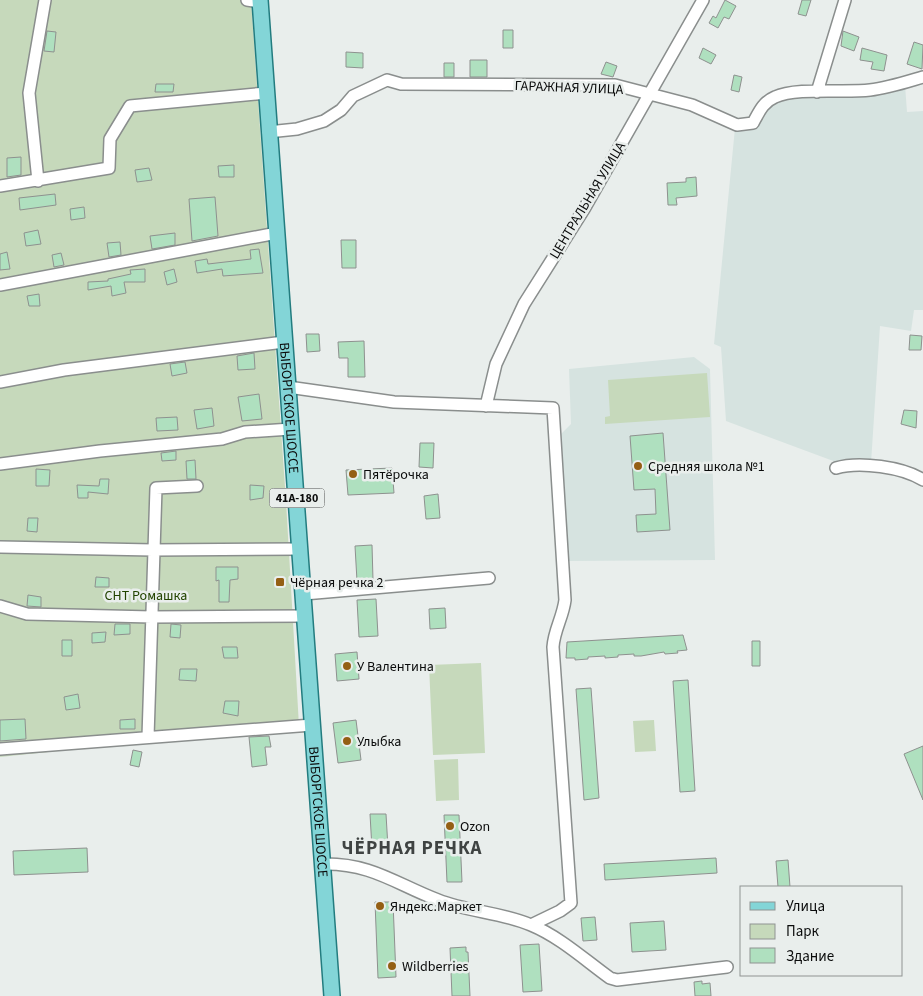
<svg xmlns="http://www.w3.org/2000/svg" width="923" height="996" font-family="'Source Sans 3',sans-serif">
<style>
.built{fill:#d6e3e0}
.green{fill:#c6d9bb}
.building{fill:#afe0bf;stroke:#8e918f}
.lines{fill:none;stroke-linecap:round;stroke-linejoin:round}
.minor-casing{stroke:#8a8e8d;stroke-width:14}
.major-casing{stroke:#237c7f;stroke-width:18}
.minor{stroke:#fff;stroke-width:11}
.major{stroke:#83d5d7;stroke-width:15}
.poi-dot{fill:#945f14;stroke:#e9eeec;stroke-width:2}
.labels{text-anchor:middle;stroke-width:5;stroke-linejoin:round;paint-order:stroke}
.shield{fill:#e9eeec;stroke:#4d4f4e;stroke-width:1}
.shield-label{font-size:12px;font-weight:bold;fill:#0a0b0b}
.street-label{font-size:14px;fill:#0a0b0b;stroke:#e9eeec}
.poi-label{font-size:14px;fill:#0a0b0b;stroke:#e9eeec;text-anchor:start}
.park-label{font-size:14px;fill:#224300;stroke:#e9eeec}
.district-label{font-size:19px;font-weight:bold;letter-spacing:1px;fill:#3f4342;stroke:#e9eeec}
</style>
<rect width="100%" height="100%" fill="#e9eeec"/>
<path class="built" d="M905 85 907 112 923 111V310H914L911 331 880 326 871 463 836 462 726 421 721 347 714 344 735 128 754 126 773 103 793 95Z
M694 357 710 369 715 560 569 561 561 434 571 424 569 369Z"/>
<path class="green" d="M0 0H251L286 501 299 726 0 757Z
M707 373 710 417 605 424V417L610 416 608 380Z
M481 663 485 753 433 755 429 665Z
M654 720 656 751 635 752 633 721Z
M458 759 459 800 436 801 434 760Z"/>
<path class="building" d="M725 0 736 6 729 19 724 17 718 28 709 23 713 16 716 18Z
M802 0H811L806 16 798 14Z
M503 30H513V48H503Z
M47 31 56 32 54 52 44 51Z
M843 31 859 37 854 51 841 46Z
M914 42 923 45 922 69 907 64Z
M703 48 716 55 711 64 699 58Z
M862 48 887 55 884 71 871 69 873 62 860 60Z
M346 52 363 53V68L346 67Z
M470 60H487V77H470Z
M606 62 617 66 613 77 601 74Z
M444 63H454V77H444Z
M734 75 742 77 739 92 731 90Z
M156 84H174L173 92H155Z
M21 157V175L7 177V158Z
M234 165V177H219L218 166Z
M149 168 152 180 137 182 135 170Z
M696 177 697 196 676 198 677 205H668L667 183 686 182V178Z
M55 194 56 205 20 210 19 198Z
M215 197 218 236 192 241 189 199Z
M84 207 85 218 71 220 70 209Z
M38 230 41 244 26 246 24 233Z
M175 233V245L152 249 150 236Z
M341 240H356V268H342Z
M120 242 121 255 109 257 107 243Z
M259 249 263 273 223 276 222 269 197 273 195 261 207 259 208 264 251 259 250 250Z
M7 252 10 269 0 270V254Z
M61 253 64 265 54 267 52 255Z
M145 269V282H124L126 293 112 296 111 286 88 290V282L108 281V279L131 274 130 270Z
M174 269 177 282 167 285 164 272Z
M39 294 40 306H29L27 296Z
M306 334H319L320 351 307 352Z
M910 335 922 336 921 350H909Z
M364 341 365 377H348V358H339L338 342Z
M254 353 255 369 238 370 237 356Z
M185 362 187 373 172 376 170 364Z
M259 394 262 419 242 421 238 397Z
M212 408 214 426 197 429 194 410Z
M904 410 917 411 916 428 901 424Z
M177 417 178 430 157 431 156 418Z
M663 433 670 530 637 532 636 515 656 514 655 489 634 490 630 436Z
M420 443H434L433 468 419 467Z
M176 451V460L162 461 161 453Z
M195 460 196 479H187L186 461Z
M392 468 394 493 348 495 346 470Z
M36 469 50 470 49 486H36Z
M100 479H109L108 494 88 492V498H78L77 485 99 486Z
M250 485 264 486 263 498 250 500Z
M438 494 440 518 426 519 424 496Z
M28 518H38L37 532 27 531Z
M372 545 373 580 357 581 355 546Z
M216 567H238V579L230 580 229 602H219V580L216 581Z
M96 577 109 578V587H95Z
M28 595 41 597V607L27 606Z
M376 599 378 636 359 637 357 600Z
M445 608 446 628 430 629 429 609Z
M115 624H130V634L114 635Z
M171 624 181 625 180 638 170 637Z
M106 632 105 642 92 643V633Z
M683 635 687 650 677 651 678 653 665 654 664 652 641 656H634V654L618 655V657L605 658V656L588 657V659L575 660V658H566L567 642Z
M62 640H72V656H62Z
M752 641H760V666H752Z
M222 647H237L238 658H224Z
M357 652 359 679 337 681 335 654Z
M180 669H197L196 681 179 680Z
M688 680 695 791 680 792 673 681Z
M591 688 599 798 584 800 576 689Z
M78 694 80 708 66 710 64 697Z
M225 701H239L238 716 223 713Z
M25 719 26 739 0 741V720Z
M135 719V729H120V720Z
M356 720 361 760 338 763 333 723Z
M269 736 271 747H265L267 765 252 767 249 737Z
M923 746V800L904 754Z
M133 750 142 752 139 767 130 765Z
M370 814H386L388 848 372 849Z
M444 815H459L462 882H447Z
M87 848 88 872 14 875 13 851Z
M716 858 717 873 605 880 604 864Z
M788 860 790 887H778L776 861Z
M375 902H393L396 977 378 978Z
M595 917 597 940 583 941 581 918Z
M664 921 666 950 632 952 630 923Z
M539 944 542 991 523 992 520 945Z
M466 947V952H468L470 996H452L450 948Z
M702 981V984L710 983 711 996H695L694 982Z"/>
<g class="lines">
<g class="minor-casing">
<path id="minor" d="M247 0 260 2
M817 92 845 0
M268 132 297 129 324 121 341 110 353 96 387 80 401 84 615 85 692 105 737 125 753 123C759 112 763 102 775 97 796 87 844 93 870 90 888 88 906 82 923 77
M38 181 29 93 45 0
M0 186 109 168 110 139 130 106 266 93
M0 285 277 233
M0 382 64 370 284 342
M288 387 394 402 553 408 565 600C563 617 554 630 553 647L571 903 560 911 531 925
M486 406 496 364 524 304 584 209 703 0
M0 464 100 451 222 439 245 432 291 429
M836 468C859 461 903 467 923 480
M0 547 153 550 300 549
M304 594 489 578
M0 606 27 614 152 617 305 616
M148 737 156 488 197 486
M0 749 312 725
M323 864C371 863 396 884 438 900 468 912 501 912 531 925 560 937 585 960 610 978L617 980 727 967"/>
</g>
<g class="major-casing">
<g id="major">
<path id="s1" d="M260 0 332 996"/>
</g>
</g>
<use href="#minor" class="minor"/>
<use href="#major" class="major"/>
</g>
<g class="poi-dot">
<circle cx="638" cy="466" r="5"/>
<circle cx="353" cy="474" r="5"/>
<rect x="275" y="577" width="10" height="10" rx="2.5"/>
<circle cx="347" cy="666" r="5"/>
<circle cx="347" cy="741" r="5"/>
<circle cx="450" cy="826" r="5"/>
<circle cx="380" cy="906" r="5"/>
<circle cx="392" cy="966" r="5"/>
</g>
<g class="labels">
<rect class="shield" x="269.5" y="488.5" width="55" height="19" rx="4"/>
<g class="shield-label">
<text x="297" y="502">41А-180</text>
</g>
<g class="street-label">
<text transform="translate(569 87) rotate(2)" y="5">ГАРАЖНАЯ УЛИЦА</text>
<text transform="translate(587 200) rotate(-59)" y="5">ЦЕНТРАЛЬНАЯ УЛИЦА</text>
<text dy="5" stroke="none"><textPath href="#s1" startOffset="409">ВЫБОРГСКОЕ ШОССЕ</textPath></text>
<text dy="5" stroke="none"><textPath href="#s1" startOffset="814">ВЫБОРГСКОЕ ШОССЕ</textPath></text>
</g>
<g class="poi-label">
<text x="648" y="471">Средняя школа №1</text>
<text x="363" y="479">Пятёрочка</text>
<text x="290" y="587">Чёрная речка 2</text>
<text x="357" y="671">У Валентина</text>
<text x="357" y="746">Улыбка</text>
<text x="460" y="831">Ozon</text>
<text x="390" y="911">Яндекс.Маркет</text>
<text x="402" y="971">Wildberries</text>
</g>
<g class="park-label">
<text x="146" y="600">СНТ Ромашка</text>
</g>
<g class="district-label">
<text x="412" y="854">ЧЁРНАЯ РЕЧКА</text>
</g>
</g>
<rect x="740" y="886" width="162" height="90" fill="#e9eeec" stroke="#909392"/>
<rect x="750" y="902" width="25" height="8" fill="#83d5d7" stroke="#909392"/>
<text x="786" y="911" font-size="15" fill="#0a0b0b">Улица</text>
<rect x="750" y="924" width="25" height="15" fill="#c6d9bb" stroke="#909392"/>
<text x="786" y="936" font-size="15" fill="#0a0b0b">Парк</text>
<rect x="750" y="948" width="25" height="15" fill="#afe0bf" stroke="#909392"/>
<text x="786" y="961" font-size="15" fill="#0a0b0b">Здание</text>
</svg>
